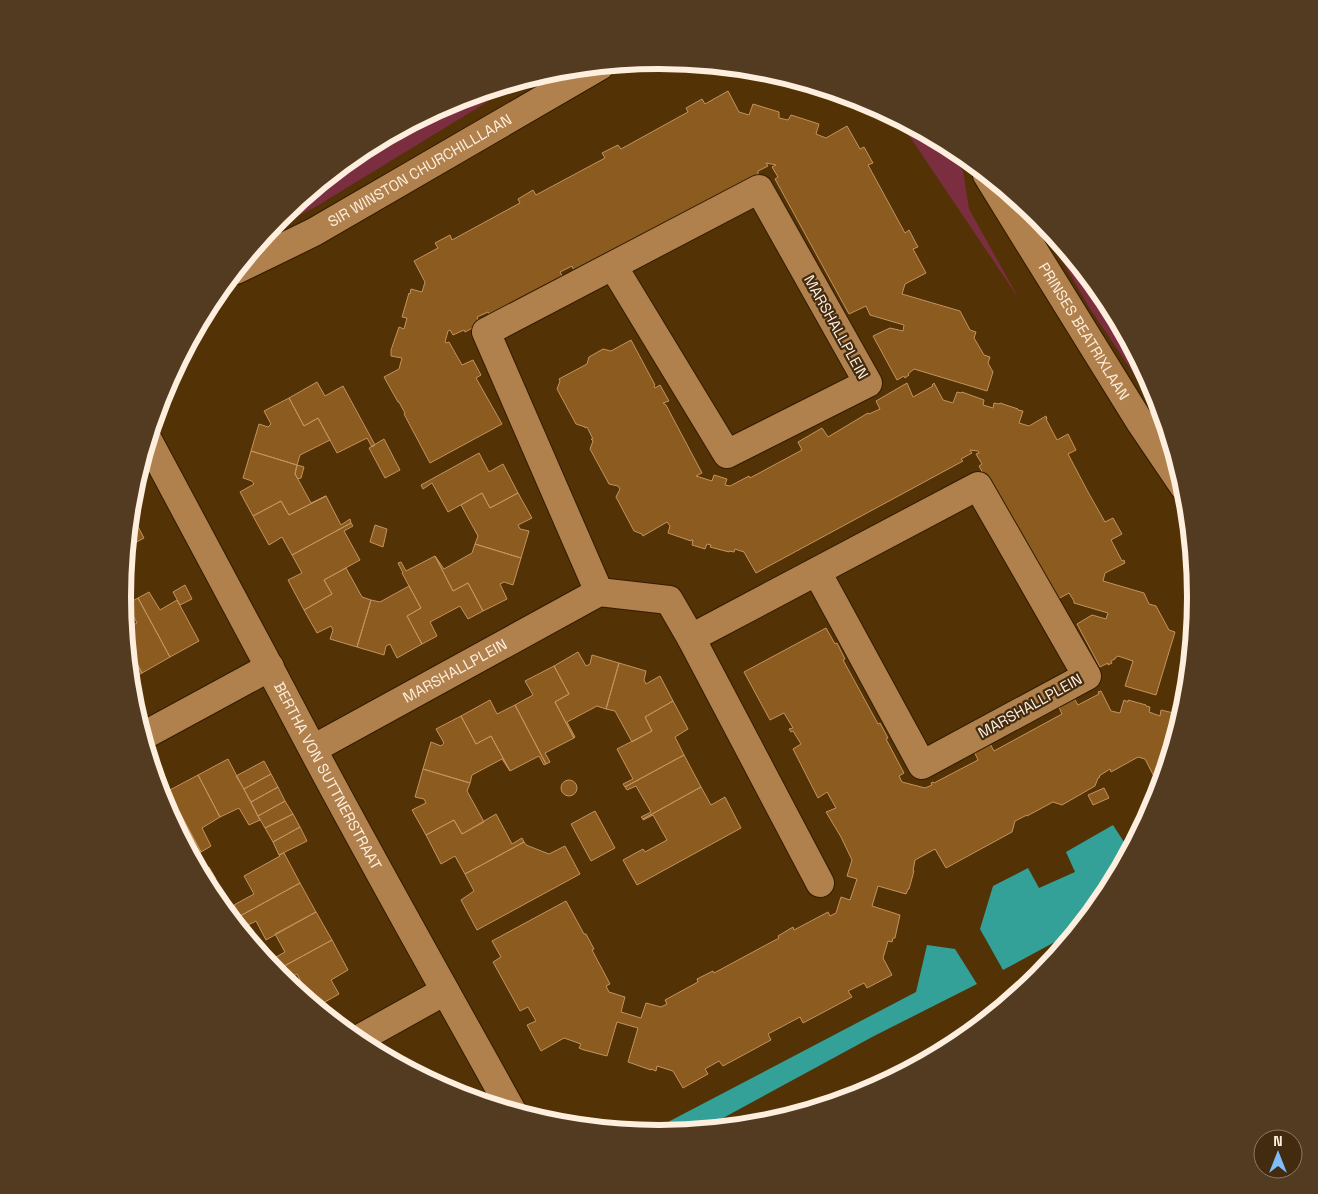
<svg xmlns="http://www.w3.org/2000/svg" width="1318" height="1194" font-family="'Space Grotesk',sans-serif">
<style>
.green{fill:#7c2e41}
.water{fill:#34a199}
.building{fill:#8c5b1f;stroke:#c3935e}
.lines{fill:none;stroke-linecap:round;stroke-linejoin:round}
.street-casing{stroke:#331c01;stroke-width:30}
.secondary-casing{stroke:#331c01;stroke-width:30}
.street{stroke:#b0814c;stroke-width:28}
.secondary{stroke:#b0814c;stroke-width:28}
.labels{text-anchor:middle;stroke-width:4.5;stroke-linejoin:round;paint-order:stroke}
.street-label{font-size:15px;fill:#feeede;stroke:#432b0f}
.rim{fill:none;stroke:#feeede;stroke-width:6}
</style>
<rect width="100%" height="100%" fill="#533206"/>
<path class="green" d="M523 80 317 206 267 232 279 217 361 150 454 101Z
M898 119 947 145 963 171 969 209 1019 299Z
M1036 215 1106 299 1155 392 1162 416 1089 307Z"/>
<path class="water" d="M1113 825 1124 842 1138 835 1105 896 1077 930 1003 970 980 929 993 886 1028 868 1039 888 1075 872 1066 852Z
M927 945 955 949 977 984 874 1036 701 1130 659 1134 647 1133 916 992Z"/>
<path class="building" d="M728 91 739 112 749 115 753 104 779 112V118L788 120 791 115 819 124 816 134 826 138 847 126 860 149 864 147 873 163 868 165 905 233 909 230 918 247 913 249 926 273 905 284 902 294 960 311 970 330 976 332 974 338 984 355 990 357 988 363 993 372 987 391 914 369 908 374 909 375 905 378 904 376 897 380 873 336 890 328 903 331 904 325 870 315 866 306 849 314 775 179 778 177 772 167 776 165 766 163 768 166 758 171V174L575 273 572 266 560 272 564 279 492 318 488 312 477 317 480 324 465 332 464 330 453 335 450 330 448 331 445 342 446 343 449 342 462 365 473 360 481 375 476 378 502 424 430 463 404 414 405 413 399 402H398L384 377 399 369 402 358 391 356V350L399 327 404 329 407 318 402 317 409 293 410 294 411 289 422 292 425 282 414 261 438 248 435 243 450 235 452 240 520 203 518 199 533 190 536 195 605 158 602 153 618 145 621 149 688 112 686 108 702 99 705 104Z
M631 340 655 385 654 386 655 388 660 385 669 401 663 403 666 405 702 473 696 476 712 481 714 475 727 479 725 485 730 486 749 476 750 478 802 450 798 442 822 428 828 437 868 413 869 414 880 409 876 401 907 383 913 397 933 386 932 385 934 383 943 400 953 403 957 392 961 393 962 392 984 400 983 405 993 408 994 403 999 404 1000 403 1018 409V410L1023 411 1019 423 1029 426 1046 416 1047 419H1046L1057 440 1068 434 1076 450 1068 454 1088 492 1105 522 1113 518 1122 534 1111 540 1122 561 1124 560 1125 563 1105 573 1103 581 1144 593 1149 604 1156 606 1169 630 1175 632 1156 695 1125 686 1133 661 1118 656 1115 658V659L1111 661 1112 663 1108 665V663L1100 667 1077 624 1092 615 1106 619 1108 613 1074 603V601L1069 593 1058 599 1038 574 979 466 982 464 976 454 979 453 978 451 970 450 972 453 961 459 963 461 756 573 744 552 735 549 734 552 729 551V552L710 547 711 545 707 544 705 549 692 545 693 540H691V541L668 533 670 526 667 522 643 536 642 534 634 531 616 497 620 489 618 486 609 484 590 449 593 441 591 439H593L587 427 585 428V427L576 424 557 389 560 381 559 379 587 364 589 357 603 349 611 351Z
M317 382 325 396 343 386 375 445 372 447 367 438 337 453 318 418 304 426 289 398Z
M289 398 304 426 318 418 330 440 300 455 297 465 251 451 259 424 268 427 271 424 264 411Z
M384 439 400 470 385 478 369 448Z
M251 451 297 465 295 474 311 503 326 496 289 515 281 501 253 516 240 492 254 484 252 481 243 478Z
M479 453 489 472 503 464 518 493 490 508 482 493 448 512 432 483 423 489 421 485Z
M297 465 304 467 301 478 298 479 295 474Z
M482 493 490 508 518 493 532 518 518 525 520 529 529 531 521 558 475 544 478 536 461 505Z
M326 496 341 525 350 519 351 523 292 555 282 537 269 545 253 516 281 501 289 515Z
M130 513 137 525 129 529Z
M351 523 353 526 344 531 360 560 324 580 332 594 304 610 288 580 302 573 292 555Z
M137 525 144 538 127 547 129 529Z
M375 525 387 529 383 547 370 542Z
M475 544 521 558 513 585 504 582 500 584 507 599 483 611 468 583 453 591 435 556 444 569 472 553Z
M435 556 453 591 468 583 483 611 468 619 460 606 430 622 437 636 422 644 407 616 421 608 402 573H403L398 563 401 562 406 571Z
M346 568 362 597 371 600 357 647 330 639 333 630 331 626 317 633 304 610 332 594 324 580Z
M185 585 192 599 180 605 173 592Z
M409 586 421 608 407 616 422 644 397 658 390 644 386 646 384 655 357 647 371 600 380 602Z
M149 592 160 610 177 600 199 641 170 657 138 598Z
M138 598 170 657 142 673 127 645 125 629 137 623 127 604Z
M826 628 835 644 837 643 845 659 843 660 878 724 880 723 888 738 886 739 904 773 899 776 902 782 925 788 932 785 931 783 933 782 934 783 978 760 973 749 988 740 994 751 1062 714 1057 703 1072 695 1078 705 1099 694 1098 692 1101 691 1111 711 1120 713 1124 700 1128 702V700L1146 705V706L1150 707 1149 712 1160 716 1161 710 1182 715 1160 786H1159L1145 759 1138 757 1111 772 1110 769 1099 776 1100 777 1098 778 1095 786 1062 805 1053 802 1027 816V815L1015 821 1012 832 946 868 935 849 915 860 913 871H914L909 889H908L906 894 878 886 872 906 900 915 895 938H893L892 942 888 941 883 958 892 975 867 988 864 983 848 991 852 997 803 1023 800 1017 768 1034 771 1040 723 1066 719 1061 705 1069 708 1074 683 1088 673 1071 657 1066 656 1071 651 1069V1070L628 1062 638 1028 617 1022 607 1056 584 1050 579 1048 581 1044 564 1038 541 1051 527 1025 536 1021 528 1007 520 1011 493 962 501 957 492 941 566 901 584 934H586L594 949 592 950 610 984 606 986 609 992 625 997 621 1012 641 1018 646 1003 661 1007 667 1004 665 1000 698 982 697 979 713 971 714 973 779 938 778 936 793 927 794 930 828 912 830 916 836 913 841 897 850 900 857 879 847 876 852 860 841 837 826 812 836 808 827 792 818 798 793 749 801 744 793 731 791 732 789 729 793 728 784 713 770 720 744 672Z
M127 645 142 673 130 679Z
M578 652 586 666 590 664 592 655 619 663 606 709 597 706 567 722 575 737 574 738 555 702 569 694 554 666Z
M619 663 646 671 644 680 646 684 660 676 673 701 645 717 652 731 632 742 615 711 606 709Z
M554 666 569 694 555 702 574 738 545 753 550 762 546 764 515 705 533 695 525 681Z
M490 700 497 714 515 705 546 764 544 765 539 756 510 771 491 736 476 744 461 716Z
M673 701 688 729 675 737 684 755 625 787 623 784 633 779 617 749 652 731 645 717Z
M461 716 476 744 491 736 510 771 502 759 472 775 470 783 423 769 431 742 441 746 444 743 436 729Z
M684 755 701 787 643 819 641 817 651 812 636 786 627 790 625 787Z
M228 759 260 820 249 825 239 808 220 817 198 775Z
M264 761 271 774 244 789 236 776Z
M423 769 470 783 467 791 484 822 462 834 454 820 426 835 412 810 426 803 424 799 415 797Z
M271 774 278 787 251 802 244 789Z
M198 775 220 817 202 828 211 846 201 852 168 791Z
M561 788a8 8 0 1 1 16 0a8 8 0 1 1-16 0Z
M278 787 285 801 258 816 251 802Z
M701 787 711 805 725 797 741 828 637 885 623 860 643 849 645 852 667 840 653 815 643 820V819Z
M1104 788 1109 798 1093 805 1088 795Z
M168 791 201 852 191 856 163 802 161 795Z
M285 801 293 814 265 828 258 816Z
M595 811 615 848 591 861 571 824Z
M293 814 300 827 273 842 265 828Z
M496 814 512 844 522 838 524 842 465 874 455 856 441 864 426 835 454 820 462 834Z
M300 827 307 841 279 855 273 842Z
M524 842 526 845 549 854 565 846 580 874 477 930 461 900 474 891 465 874Z
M284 853 300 883 240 916 234 905 254 894 244 876 280 856 279 855Z
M209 867 216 879 206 884 200 872Z
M300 883 316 912 266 940 256 921 246 926 240 916Z
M316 912 332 940 275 971 267 962 285 952 275 934Z
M332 940 348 970 331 980 339 994 316 1007 302 995 307 993 297 974 284 980 275 971Z"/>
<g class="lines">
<g class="street-casing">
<g id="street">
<path d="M613 266 727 454 868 383 759 189 486 332 599 592 669 600 691 638 820 883"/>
<path id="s1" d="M148 440C203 543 258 645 312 748 377 870 445 990 512 1111"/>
<path d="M691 638 978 486 1087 676 922 765 817 572"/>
<path d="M143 736 270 667"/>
<path id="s2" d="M313 749 599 592"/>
<path d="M357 1040 445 991"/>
</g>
</g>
<g class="secondary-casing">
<g id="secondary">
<path id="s3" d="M987 175 1140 422 1184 487"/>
<path id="s4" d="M236 270 314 232 600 66"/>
</g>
</g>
<use href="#street" class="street"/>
<use href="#secondary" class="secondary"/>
</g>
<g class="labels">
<g class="street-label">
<text dy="5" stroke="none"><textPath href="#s4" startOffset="209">SIR WINSTON CHURCHILLLAAN</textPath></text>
<text transform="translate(836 327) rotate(61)" y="5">MARSHALLPLEIN</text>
<text dy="5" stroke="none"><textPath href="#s3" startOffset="184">PRINSES BEATRIXLAAN</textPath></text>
<text dy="5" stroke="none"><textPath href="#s2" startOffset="162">MARSHALLPLEIN</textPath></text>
<text transform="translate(1030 706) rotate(-29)" y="5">MARSHALLPLEIN</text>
<text dy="5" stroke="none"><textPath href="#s1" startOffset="381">BERTHA VON SUTTNERSTRAAT</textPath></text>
</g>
</g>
<path d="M0 0H1318V1194H0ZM131 597a528 528 0 1 1 1056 0a528 528 0 1 1-1056 0Z" fill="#523b20" fill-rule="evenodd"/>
<path class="rim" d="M131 597a528 528 0 1 1 1056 0a528 528 0 1 1-1056 0Z"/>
<g transform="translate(1278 1154)"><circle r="24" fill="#432b0f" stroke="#8e7962"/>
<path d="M0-4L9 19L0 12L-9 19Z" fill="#7ebdf9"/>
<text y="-8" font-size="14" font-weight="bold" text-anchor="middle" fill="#feeede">N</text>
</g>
</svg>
